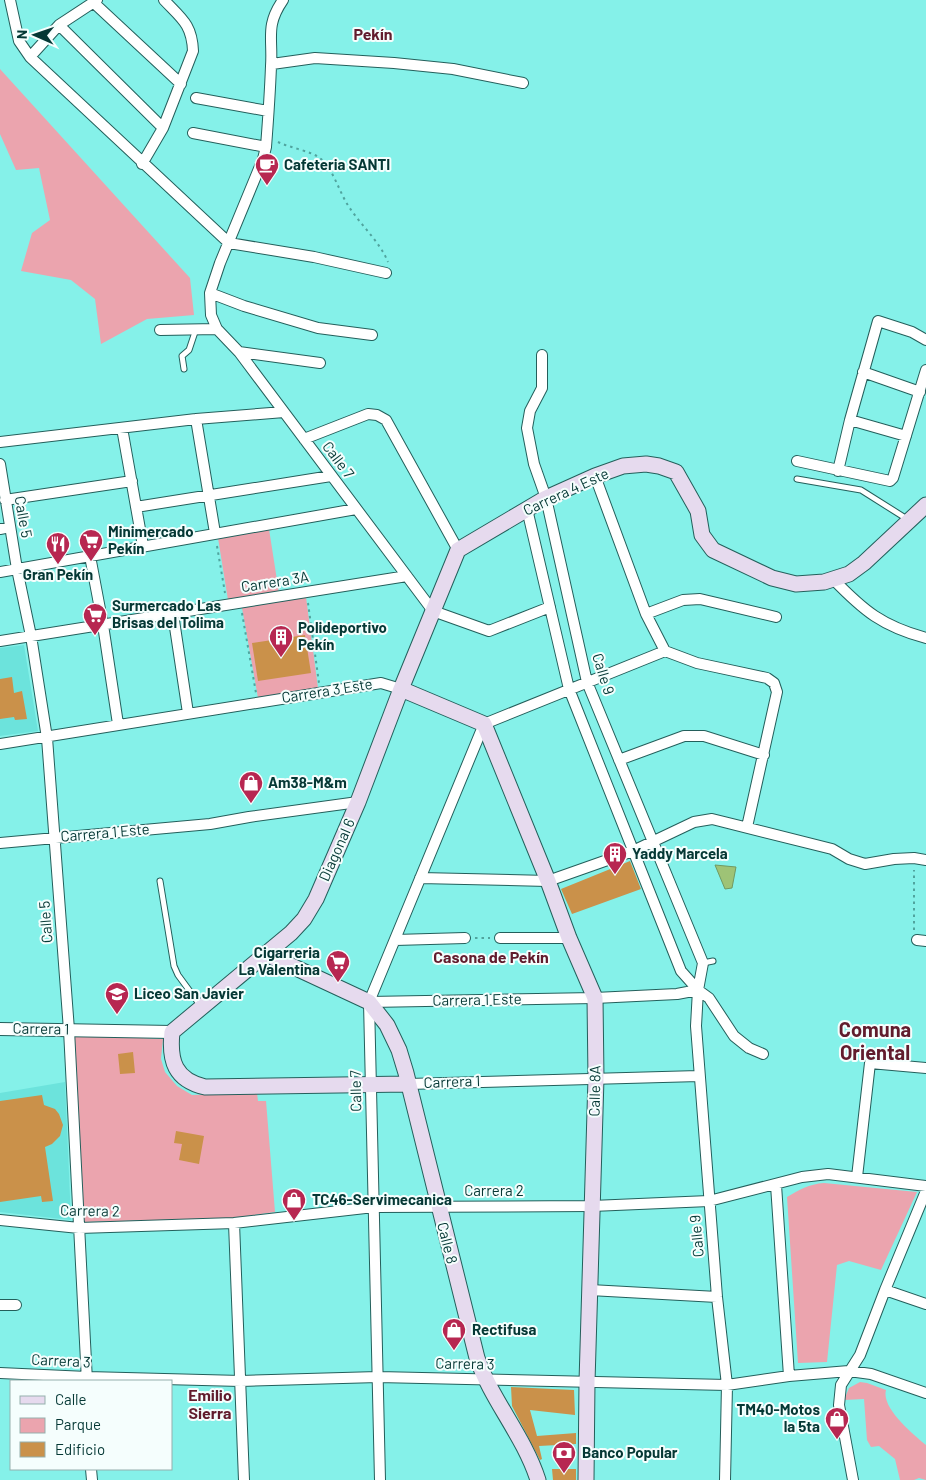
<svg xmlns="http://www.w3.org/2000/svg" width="926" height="1480" font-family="Barlow,sans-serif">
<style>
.built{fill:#6ce3dc}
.green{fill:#eba4ae}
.water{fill:#9ec376;stroke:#709962}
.building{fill:#ca914a}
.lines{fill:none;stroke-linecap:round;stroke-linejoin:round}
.service-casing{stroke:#245f5b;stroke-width:7}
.minor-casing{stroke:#245f5b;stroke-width:12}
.tertiary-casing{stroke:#245f5b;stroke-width:14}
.secondary-casing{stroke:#245f5b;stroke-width:17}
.path{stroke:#50a49e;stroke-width:2;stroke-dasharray:2.5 4;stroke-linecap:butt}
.service{stroke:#fff;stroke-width:5}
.minor{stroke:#fff;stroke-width:10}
.tertiary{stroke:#fff;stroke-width:12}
.secondary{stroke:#e6daee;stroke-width:15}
.labels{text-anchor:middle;stroke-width:4;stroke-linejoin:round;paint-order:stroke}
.poi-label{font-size:15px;font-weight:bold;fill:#053835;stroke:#f5fefd;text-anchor:start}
.street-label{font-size:15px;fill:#053835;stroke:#f5fefd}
.neighbourhood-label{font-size:16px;font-weight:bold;fill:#611c2d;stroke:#f5fefd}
.district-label{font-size:20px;font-weight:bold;fill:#611c2d;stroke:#f5fefd}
</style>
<rect width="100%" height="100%" fill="#85f1e9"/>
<path class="built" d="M24 645 38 731 0 736V648Z
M65 1082 71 1220 0 1212V1093Z"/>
<path class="green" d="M0 69 190 278 194 315 147 319 101 344 95 299 71 280 21 271 32 233 50 220 39 168 16 170 0 134Z
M269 529 279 593 228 600 218 538Z
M306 597 318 688 258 698 242 608Z
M74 1035 163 1039 161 1059 165 1072 177 1086 192 1095 257 1093 258 1101H266L275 1212 233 1218 83 1222Z
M824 1183 917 1192 881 1270 849 1261 837 1265 827 1362 798 1363 787 1197C799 1190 809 1184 824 1183Z
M860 1382 867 1383 886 1390C881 1408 913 1434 926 1445V1480L919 1478 914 1480H900L895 1459 879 1446 871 1447 867 1440 864 1399 844 1400 849 1388Z"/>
<path class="water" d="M715 865 736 867 732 888 725 889Z"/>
<path class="building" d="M305 635 311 673 258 681 252 643Z
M12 677 14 693 22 691 27 719 15 720 14 717 0 719V679Z
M630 861 641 889 572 914 561 889Z
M133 1052 135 1073 120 1074 118 1054Z
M42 1095 44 1105 55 1109 59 1114 63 1125 60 1136 52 1144 45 1147 53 1201 42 1202 41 1196 0 1202V1101Z
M176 1131 204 1136 199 1164 179 1160 182 1144 174 1143Z
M511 1387 574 1390 575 1415 530 1410 537 1436 576 1433V1444L539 1446 542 1459 540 1460 512 1406Z
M552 1469H576V1480H553Z"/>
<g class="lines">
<g class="service-casing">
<path id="service" d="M184 369 182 356 189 350 196 329
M797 479 861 490 907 519
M160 881 174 966 178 975 200 1005
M703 963 713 961"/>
</g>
<g class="minor-casing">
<path id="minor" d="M10 0 19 41 30 57 229 243 314 257 386 273
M283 0C265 26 273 38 271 66 270 93 268 121 266 147L263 159 220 263 210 293 211 315 217 329 239 352 433 611 489 631 550 607
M93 2 181 84
M59 25 163 128
M30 57 59 25 97 0
M272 64 315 58 394 63 453 69 523 83
M196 98 268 111
M193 133 266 147
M142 164 163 128 193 51C192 24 181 18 164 0
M210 293 244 306 318 328 372 335
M160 330 217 329
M239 352 320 363
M542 355V388L530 411 527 428 534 464 546 498 587 682 703 963 698 990 696 1026 717 1297 727 1385 725 1480
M863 372 920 392
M196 419 215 533
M850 420 906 436
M122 428 143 546
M304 439 368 414 377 415 386 420 458 550
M0 442 196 419 284 412
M797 461 890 481 893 478 926 370
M0 464 17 569 31 636 47 738 69 1030 87 1381
M838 471 850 420 878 321 912 332 926 340
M595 476 646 614 665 651 697 663 767 678 774 683 777 692 747 827
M5 500 132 481
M136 507 331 476
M527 509 569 689 681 971 698 990 709 998 734 1036 749 1048 763 1054
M0 529 10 527
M90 556 103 625 118 724
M0 572 356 509
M833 579C864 611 882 626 926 638
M173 614 188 713
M646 614 683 600 700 599 776 617
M0 641 407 576
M0 744 381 683 401 689
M619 760 684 736H704L764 755
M0 843 210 824 249 817 358 802
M420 878 548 881 633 851 694 822 712 819 832 849 849 859 865 864 894 859 914 858 926 860
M500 938H569
M395 940 465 938
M917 940 926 941
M369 1002 595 998 677 994 698 990
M408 1084 699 1076
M857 1177 870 1063 926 1068
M776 1185 789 1376
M0 1220 79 1228 234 1223 374 1207 592 1206 709 1201 802 1177 828 1174 926 1186
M234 1223 244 1480
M590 1290 717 1297
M885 1290 926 1304
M0 1305H16
M0 1373 87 1377 241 1381 378 1377 727 1385 789 1376 849 1371 871 1374 926 1393
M91 1469 92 1480
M380 1480 369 1002 484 724 665 651
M853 1480 839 1405 841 1385 860 1355 885 1290 926 1191"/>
</g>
<g class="tertiary-casing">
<path id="tertiary" d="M0 1029 172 1032"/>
</g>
<g class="secondary-casing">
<path id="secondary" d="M401 689 484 724 548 881 569 938 595 998 596 1078 587 1382 586 1480
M266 954 369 1002 387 1025 399 1050 406 1073 477 1358C492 1401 524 1436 538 1480
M408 1084 205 1087C175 1080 169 1061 172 1032L291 933 304 919 316 899 358 802 401 689 458 550 546 498 595 476 623 466 646 464 659 466 676 472 698 511 702 535 713 550 772 578 796 584 824 582 849 574 864 563 926 505"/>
</g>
<path class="path" d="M278 142C290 148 312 151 321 159 333 170 338 188 346 202 358 223 379 240 388 262
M217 546 225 593
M308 603 319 683
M242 613 256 693
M914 930V870
M475 938H490"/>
<use href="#service" class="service"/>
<use href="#minor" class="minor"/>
<use href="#tertiary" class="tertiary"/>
<use href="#secondary" class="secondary"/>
</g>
<defs>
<g id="cafe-pin" transform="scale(1.25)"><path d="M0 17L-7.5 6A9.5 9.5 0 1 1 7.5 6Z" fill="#b72751" stroke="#f5fefd"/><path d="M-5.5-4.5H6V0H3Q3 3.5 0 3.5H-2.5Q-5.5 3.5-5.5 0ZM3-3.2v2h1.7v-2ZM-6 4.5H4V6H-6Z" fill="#fff"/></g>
<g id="supermarket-pin" transform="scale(1.25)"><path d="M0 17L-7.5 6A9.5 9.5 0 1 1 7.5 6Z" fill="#b72751" stroke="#f5fefd"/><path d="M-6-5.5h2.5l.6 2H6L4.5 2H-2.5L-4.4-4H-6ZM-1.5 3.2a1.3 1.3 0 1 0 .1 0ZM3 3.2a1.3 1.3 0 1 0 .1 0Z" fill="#fff"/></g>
<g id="restaurant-pin" transform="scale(1.25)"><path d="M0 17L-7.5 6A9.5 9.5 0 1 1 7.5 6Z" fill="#b72751" stroke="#f5fefd"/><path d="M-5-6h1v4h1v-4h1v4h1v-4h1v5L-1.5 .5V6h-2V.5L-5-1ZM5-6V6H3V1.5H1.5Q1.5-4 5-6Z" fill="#fff"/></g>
<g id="building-pin" transform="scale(1.25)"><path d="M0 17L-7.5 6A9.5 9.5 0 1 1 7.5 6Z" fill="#b72751" stroke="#f5fefd"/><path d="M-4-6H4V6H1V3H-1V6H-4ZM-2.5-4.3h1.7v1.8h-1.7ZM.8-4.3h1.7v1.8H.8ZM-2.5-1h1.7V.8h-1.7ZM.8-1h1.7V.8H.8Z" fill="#fff"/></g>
<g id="shop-pin" transform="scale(1.25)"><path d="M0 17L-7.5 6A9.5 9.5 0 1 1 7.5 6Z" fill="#b72751" stroke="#f5fefd"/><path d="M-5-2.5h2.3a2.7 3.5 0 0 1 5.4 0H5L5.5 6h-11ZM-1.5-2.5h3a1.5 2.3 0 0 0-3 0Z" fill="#fff"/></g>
<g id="school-pin" transform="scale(1.25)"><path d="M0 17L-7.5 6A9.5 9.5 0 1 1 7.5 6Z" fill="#b72751" stroke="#f5fefd"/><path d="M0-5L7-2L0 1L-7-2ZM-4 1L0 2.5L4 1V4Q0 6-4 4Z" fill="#fff"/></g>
<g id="bank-pin" transform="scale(1.25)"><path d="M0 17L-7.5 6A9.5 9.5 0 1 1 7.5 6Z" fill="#b72751" stroke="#f5fefd"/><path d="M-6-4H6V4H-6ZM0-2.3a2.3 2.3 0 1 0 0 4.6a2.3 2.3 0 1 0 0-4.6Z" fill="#fff"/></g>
</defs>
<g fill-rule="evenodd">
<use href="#cafe-pin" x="267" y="165"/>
<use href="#supermarket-pin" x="91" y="541"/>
<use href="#restaurant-pin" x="58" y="544"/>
<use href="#supermarket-pin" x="95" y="615"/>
<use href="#building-pin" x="281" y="637"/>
<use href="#shop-pin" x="251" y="783"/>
<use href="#building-pin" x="615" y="854"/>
<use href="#supermarket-pin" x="338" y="962"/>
<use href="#school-pin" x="117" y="994"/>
<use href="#shop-pin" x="294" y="1200"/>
<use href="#shop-pin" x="454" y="1330"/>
<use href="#shop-pin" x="837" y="1419"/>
<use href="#bank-pin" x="564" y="1453"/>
</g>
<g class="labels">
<g class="poi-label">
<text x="284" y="170">Cafeteria SANTI</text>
<text x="108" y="537">Minimercado<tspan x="108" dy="17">Pekín</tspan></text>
<text x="58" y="580" text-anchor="middle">Gran Pekín</text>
<text x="112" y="611">Surmercado Las<tspan x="112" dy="17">Brisas del Tolima</tspan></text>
<text x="298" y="633">Polideportivo<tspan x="298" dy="17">Pekín</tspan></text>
<text x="268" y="788">Am38-M&amp;m</text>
<text x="632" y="859">Yaddy Marcela</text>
<text x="320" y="958" text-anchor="end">Cigarreria<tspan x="320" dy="17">La Valentina</tspan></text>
<text x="134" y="999">Liceo San Javier</text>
<text x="312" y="1205">TC46-Servimecanica</text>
<text x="472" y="1335">Rectifusa</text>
<text x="820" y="1415" text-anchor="end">TM40-Motos<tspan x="820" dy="17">la 5ta</tspan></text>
<text x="582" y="1458">Banco Popular</text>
</g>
<g class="street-label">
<text transform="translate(338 460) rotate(53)" y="5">Calle 7</text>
<text transform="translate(566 492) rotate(-25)" y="5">Carrera 4 Este</text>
<text transform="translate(23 517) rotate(80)" y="5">Calle 5</text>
<text transform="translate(275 582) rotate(-9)" y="5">Carrera 3A</text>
<text transform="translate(603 674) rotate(73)" y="5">Calle 9</text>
<text transform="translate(327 691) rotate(-9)" y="5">Carrera 3 Este</text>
<text transform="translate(105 833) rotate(-5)" y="5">Carrera 1 Este</text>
<text transform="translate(337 850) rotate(-66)" y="5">Diagonal 6</text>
<text transform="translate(46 922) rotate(-94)" y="5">Calle 5</text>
<text transform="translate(477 1000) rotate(-1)" y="5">Carrera 1 Este</text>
<text transform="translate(41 1029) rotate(1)" y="5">Carrera 1</text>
<text transform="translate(452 1082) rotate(-2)" y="5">Carrera 1</text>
<text transform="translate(356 1091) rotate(-91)" y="5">Calle 7</text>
<text transform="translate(595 1091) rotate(-89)" y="5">Calle 8A</text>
<text x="494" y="1196">Carrera 2</text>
<text transform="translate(90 1211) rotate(1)" y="5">Carrera 2</text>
<text transform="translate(697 1236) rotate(-95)" y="5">Calle 9</text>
<text transform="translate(447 1243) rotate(76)" y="5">Calle 8</text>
<text transform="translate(61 1361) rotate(3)" y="5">Carrera 3</text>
<text transform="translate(465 1364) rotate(1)" y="5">Carrera 3</text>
</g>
<g class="neighbourhood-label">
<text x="373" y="40">Pekín</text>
<text x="491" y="963">Casona de Pekín</text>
<text x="210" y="1401">Emilio<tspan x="210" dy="18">Sierra</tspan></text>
</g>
<g class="district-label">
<text x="875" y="1037">Comuna<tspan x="875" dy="23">Oriental</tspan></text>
</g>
</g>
<rect x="10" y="1380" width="162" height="90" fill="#f5fefd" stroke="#95afad"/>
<rect x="20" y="1396" width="25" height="8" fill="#e6daee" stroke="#95afad"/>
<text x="55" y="1405" font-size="15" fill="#053835">Calle</text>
<rect x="20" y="1418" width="25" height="15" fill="#eba4ae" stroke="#95afad"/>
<text x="55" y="1430" font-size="15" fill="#053835">Parque</text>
<rect x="20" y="1442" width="25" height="15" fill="#ca914a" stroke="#95afad"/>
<text x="55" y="1455" font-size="15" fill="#053835">Edificio</text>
<g transform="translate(35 35) rotate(272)" stroke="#f5fefd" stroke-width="4" paint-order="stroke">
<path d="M0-4L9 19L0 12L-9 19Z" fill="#053835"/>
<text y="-8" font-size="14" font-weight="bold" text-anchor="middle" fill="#053835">N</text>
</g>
</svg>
